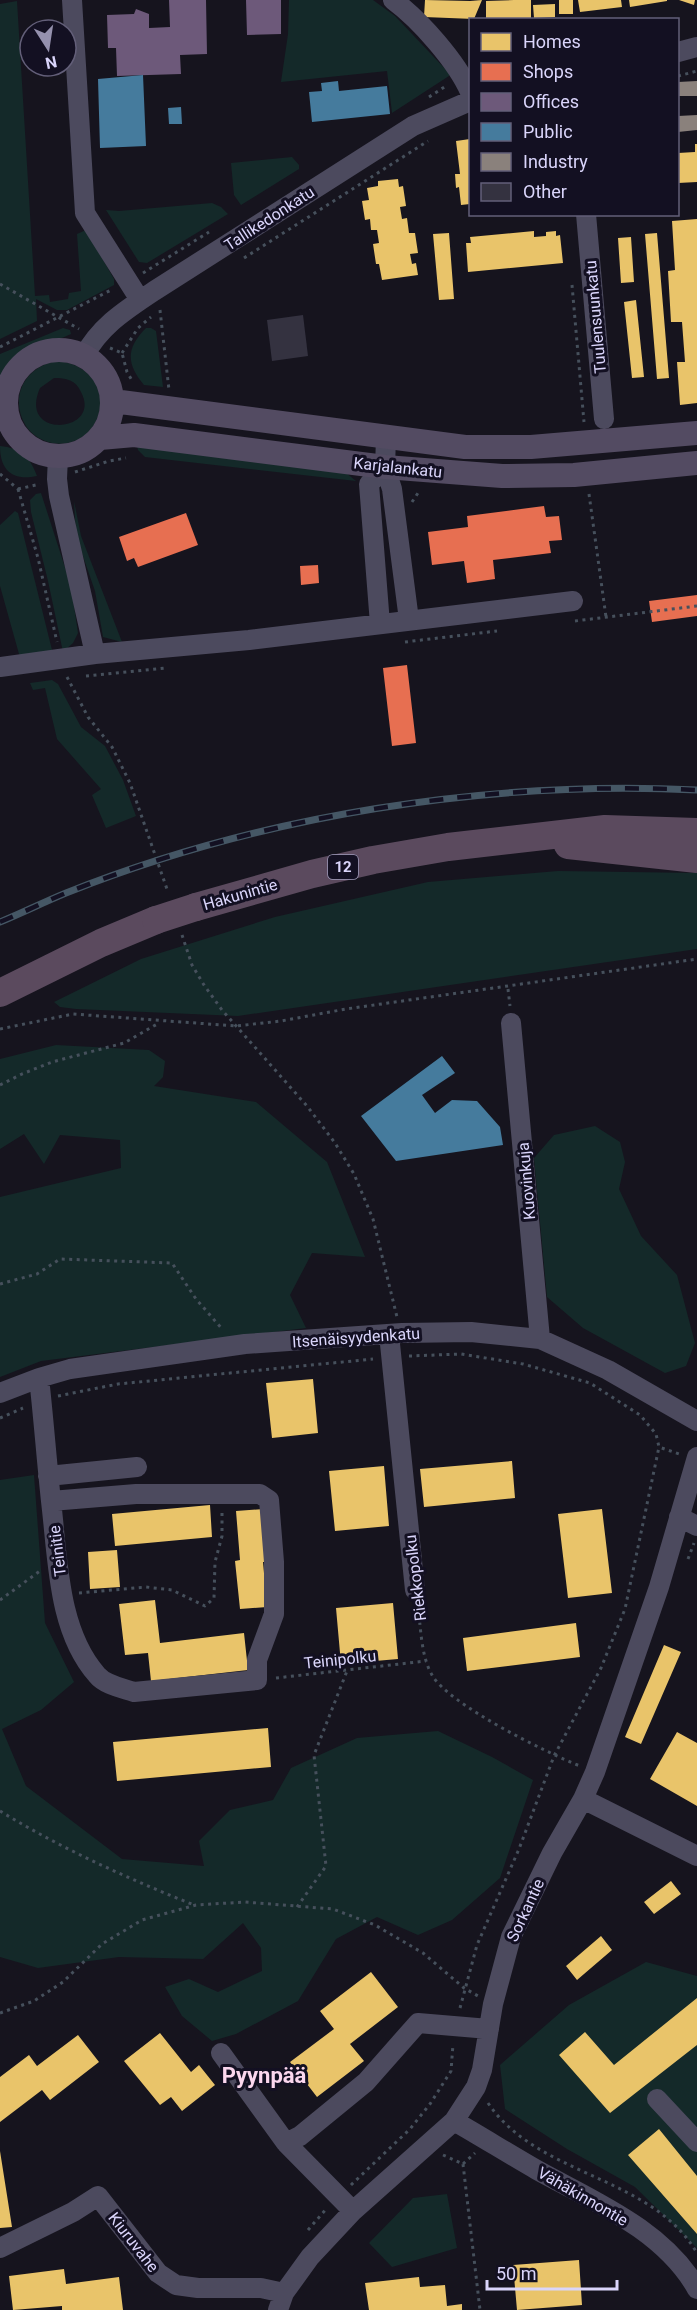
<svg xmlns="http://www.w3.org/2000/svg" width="697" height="2310" font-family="Roboto,sans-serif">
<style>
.green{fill:#142929;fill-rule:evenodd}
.homes{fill:#e9c46a}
.shops{fill:#e76f51}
.offices{fill:#6d597a}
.public{fill:#457b9d}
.industry{fill:#8a817c}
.building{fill:#343240}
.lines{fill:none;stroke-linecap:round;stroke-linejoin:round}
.path{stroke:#46505c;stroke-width:3;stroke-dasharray:3 4.5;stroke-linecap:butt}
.minor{stroke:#4c4a5e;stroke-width:20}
.major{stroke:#534b62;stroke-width:24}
.highway{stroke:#5b4a5e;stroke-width:28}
.rail-casing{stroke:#455765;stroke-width:7}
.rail{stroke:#131022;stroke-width:4.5;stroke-dasharray:14;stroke-linecap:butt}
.highway-bridge{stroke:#5b4a5e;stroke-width:28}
.labels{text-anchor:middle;stroke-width:6;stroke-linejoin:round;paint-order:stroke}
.shield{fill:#131022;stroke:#9e9aba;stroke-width:1.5}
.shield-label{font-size:15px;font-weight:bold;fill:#dad5fb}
.street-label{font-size:16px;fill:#dad5fb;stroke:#131022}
.district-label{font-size:22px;font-weight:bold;fill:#fbd7ee;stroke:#131022}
</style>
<rect width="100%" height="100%" fill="#16141e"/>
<path class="green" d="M289 0H373L395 16 449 73V76L392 113 387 71 281 82 288 34Z
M17 1 35 296 49 295 50 302 68 299 69 293 81 291 77 234 86 230 114 279V285L67 310H57L36 299 37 321 0 339V4Z
M292 157 299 165V169L241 205 234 195 231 163Z
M212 203 221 207 228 214 147 263 139 262 106 210 119 211Z
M63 328 70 330 71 334C34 351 18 341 0 385V354Z
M146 328H151L156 331 163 387 144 385C126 364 126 348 146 328Z
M58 361C124 369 106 452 52 443 42 441 32 435 26 426 8 397 26 365 58 361ZM54 378C66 378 76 380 81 392 103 433 17 440 40 388Z
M0 446C21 448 30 457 37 476 13 481 0 471 0 446Z
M137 446 345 472 356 481 145 457 138 450Z
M41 493 71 586 78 633 73 643 63 652 48 581 31 512 30 500 36 494Z
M74 501 81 536 122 642 103 637 95 591 76 536Z
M15 511 18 513 53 654 23 658 19 654 0 586V525Z
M52 680 58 684 81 727 105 746 123 780 136 816 106 828 92 795 101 789 57 739 45 688 33 690 30 683Z
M558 871 697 873V949L238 1016 76 1009 60 1007 54 1002 141 959 275 917 428 882Z
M56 1045 149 1050 165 1061 163 1077 154 1086 256 1102 327 1162 365 1257 312 1253 290 1295 306 1328 41 1361 0 1377V1197L121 1168 120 1140 60 1135 44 1164 24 1134 0 1149V1059Z
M595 1126 620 1142 625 1162 619 1189 641 1236 677 1275 695 1343 686 1366 665 1373 583 1328 547 1297 534 1158 554 1135Z
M34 1475 45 1623 74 1682 41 1710 2 1729 26 1786 122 1859 204 1866 199 1841 230 1810 273 1800 291 1768 357 1738 438 1731 492 1757 533 1780 500 1878 452 1920 418 1935 377 1917 336 1939 298 2001 236 2034 212 2041 182 2016 165 1987 189 1979 218 1992 262 1971 261 1948 243 1923 203 1959 119 1957 38 1968 0 1957V1480Z
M646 1962 697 1976V2248L635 2187 567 2149 505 2109 500 2065 569 2005Z
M447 2194 457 2248 392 2267 369 2243 413 2198Z"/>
<path class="homes" d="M425 0 470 1 482 0 474 19 424 17Z
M514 0H531V20H486V1Z
M559 0H573V14H559Z
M578 0H621L622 7 580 12Z
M629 0H667V1L630 7Z
M679 0H695L694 5Z
M555 4V17L534 18 533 5Z
M470 139V204L461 205 459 187 456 188 455 174H460L456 141Z
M695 144H697V182L678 183V153L695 152Z
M398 179 399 187 403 186 406 206 400 207 402 219 407 218 409 233H415L418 253 410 254 412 264 416 263 418 275 382 280 379 264H376L373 244 379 243 377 230H371L370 219 365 220 362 201 369 200 367 188 378 186V181Z
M697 219V403L680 405 677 362H685L682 322H671L668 271 675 270 672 221Z
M534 231V237L546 236V232L556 231V236L560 235 563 263 468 272 466 243H471L470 237Z
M449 233 454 299 439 300 433 234Z
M657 233 669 378 657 379 645 234Z
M631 237 634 282 621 283 618 238Z
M636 300 644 377 632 378 624 302Z
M313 1379 318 1433 272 1438 266 1383Z
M512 1461 515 1498 424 1507 420 1469Z
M384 1466 389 1526 335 1531 329 1471Z
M210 1505 212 1537 115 1546 112 1514Z
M264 1509 268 1562H263L267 1607 240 1609 235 1561 240 1560 236 1511Z
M602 1509 612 1593 568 1598 558 1514Z
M117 1550 120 1587 90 1589 88 1552Z
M155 1600 160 1643 244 1633 248 1670 151 1681 148 1653 125 1655 119 1604Z
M393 1603 398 1659 341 1664 336 1608Z
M576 1623 580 1657 467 1671 463 1638Z
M664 1645 681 1652 641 1744 625 1737Z
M268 1728 271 1767 117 1781 113 1742Z
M677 1732 697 1743V1806L650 1779Z
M671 1881 681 1894 654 1914 644 1902Z
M601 1936 612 1950 577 1980 566 1966Z
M371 1972 398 2007 350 2044 364 2061 317 2097 290 2062 334 2029 320 2011Z
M697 1998V2045L610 2113 559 2055 585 2032 614 2065Z
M160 2033 191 2072 199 2065 215 2085 182 2111 171 2097 160 2105 124 2061Z
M78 2035 99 2062 50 2100 42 2090 0 2122V2077L29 2055 37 2066Z
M659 2129 697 2176V2234L628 2155Z
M0 2151 12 2227 0 2228Z
M579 2260 582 2305 517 2310 513 2265Z
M64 2269 66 2284 119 2277 123 2310H62V2306L13 2310 9 2276Z
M419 2277 420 2287 445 2285 447 2306 462 2304V2310H369L365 2283Z"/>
<path class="shops" d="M544 506 546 517 559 516 562 540 549 541 551 553 493 560 495 579 467 583 464 561 432 565 428 532 468 527 467 516Z
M186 513 198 545 138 567 134 558 127 561 119 537Z
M318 565 319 583 301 585 300 566Z
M697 595V616L652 622 649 601Z
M407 665 416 743 392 746 383 668Z"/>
<path class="offices" d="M169 0H206L207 54 180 55 181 74 117 76 116 48H108L107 15 134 14 136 9 149 14V28L170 27Z
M246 0H281V34L247 35Z"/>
<path class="public" d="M143 75 146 146 100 148 98 79Z
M338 81 339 91 387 86 390 114 312 122 309 92 322 91 321 83Z
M181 107 182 124H169L168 108Z
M442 1056 455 1073 422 1095 435 1113 452 1100 477 1101 500 1127 503 1145 396 1161 361 1116Z"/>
<path class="industry" d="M697 81V96H678V82Z
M697 115V130L678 132V116Z"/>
<path class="building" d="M303 315 308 356 272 361 267 320Z"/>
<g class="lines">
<path class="path" d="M678 76 697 71
M429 97 446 86
M244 258 428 141
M143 273 209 232
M0 284 79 329
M572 285 584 422
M160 310 169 390
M0 347 113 289
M110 348 122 353 127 372 133 382
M122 353 138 328 151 317
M75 472 109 461 126 458
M0 474 18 489
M18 489 38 558 57 642
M18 489 40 484
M589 494 606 617
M412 502 420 490
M575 621 697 606
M405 642 497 631
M86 676 166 668
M67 677 88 717 112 747 130 783 168 892
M182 935 192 965 204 985 222 1010 307 1106 335 1143 354 1174 373 1219 397 1317
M508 989 510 1006
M0 1029 73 1014 236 1026 281 1021 346 1009 697 959
M0 1085 22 1074 52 1062 124 1043 159 1023
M0 1284 37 1274 60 1259 172 1263 196 1299 223 1330
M409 1356 461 1354 523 1364 590 1383 640 1415 656 1434 659 1447 679 1454
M58 1396 118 1384 373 1359
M0 1418 23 1408
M688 1559 694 1543
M79 1593 146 1587 172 1590 205 1606 214 1598 215 1562 222 1536V1511
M0 1600 40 1571
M418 1607C421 1629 421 1656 432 1675 448 1704 547 1753 580 1766
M276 1678 426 1661
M0 1811C62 1849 127 1878 194 1905
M297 1907 326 1866 314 1755 347 1671
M460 2008 477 1945 519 1849 554 1756 601 1668 625 1609 659 1447
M0 2013 34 2001 63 1982 102 1944 142 1920 196 1905 245 1902 333 1909 375 1925 423 1953 464 1988 478 1996
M488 2103C538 2177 651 2175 697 2253
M443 2155 463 2164
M463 2164 480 2310
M463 2164 475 2153
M351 2185 410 2129 430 2104 451 2071 453 2044
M308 2230 327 2208"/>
<path class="minor" d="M72 0 85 213 140 300
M393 0C420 20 457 62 470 92
M678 52 697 47
M586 214 604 419
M84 356C101 325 126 310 154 291L413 126 470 101
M386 438 385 467 392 489 409 620
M58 456 57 479 59 496 95 654
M380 624 369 484 385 467
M0 667 95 654 249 640 573 601
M511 1023 540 1339
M389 1334 415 1590
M39 1378C44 1422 47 1466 52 1510 58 1564 59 1632 97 1675 105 1685 122 1688 134 1692L257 1680V1660L274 1614V1562L269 1500 260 1494H136L51 1501
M0 1393 39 1378 70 1369 245 1344 402 1333 471 1332 540 1339 608 1370 697 1421
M48 1476 137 1467
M679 1517 697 1526
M583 1799 697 1856
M221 2053 286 2143 300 2136 366 2082 418 2023 489 2029
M657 2099 697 2142
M454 2121C482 2137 509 2154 537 2170 593 2201 664 2230 697 2289
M286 2143 353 2211
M0 2248 73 2212 98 2196 158 2273 176 2285 198 2288H261L284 2293
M278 2310 284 2293 310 2257 353 2211 454 2121 476 2087 482 2070 493 2004 511 1937 552 1853 583 1799 595 1772 659 1587 697 1457"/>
<path class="major" d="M6 403a53 53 0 1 1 106 0a53 53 0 1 1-106 0Z
M113 401 465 447H531L697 433
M100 438 134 435 385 467 502 476 574 475 697 463"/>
<path class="highway" d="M568 845 697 859
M196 907 312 874 373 860 448 847 605 829 697 832
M0 993 101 943 156 920"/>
<g class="rail-casing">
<path id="rail" d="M0 922C22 913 44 902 66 893 261 815 488 780 697 790"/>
</g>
<use href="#rail" class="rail"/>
<path class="highway-bridge" d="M156 920 196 907"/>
</g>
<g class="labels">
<rect class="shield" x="328" y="855" width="30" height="24" rx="4.5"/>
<g class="shield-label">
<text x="343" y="872">12</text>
</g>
<g class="street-label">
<text transform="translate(269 218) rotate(-33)" y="6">Tallikedonkatu</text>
<text transform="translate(595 317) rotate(-95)" y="6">Tuulensuunkatu</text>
<text transform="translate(398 467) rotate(6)" y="6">Karjalankatu</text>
<text transform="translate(240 894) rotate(-16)" y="6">Hakunintie</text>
<text transform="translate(526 1181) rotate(-95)" y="6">Kuovinkuja</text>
<text transform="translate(356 1337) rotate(-4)" y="6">Itsenäisyydenkatu</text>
<text transform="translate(57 1551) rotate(-97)" y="6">Teinitie</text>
<text transform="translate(415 1578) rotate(-97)" y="6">Riekkopolku</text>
<text transform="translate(340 1659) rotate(-6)" y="6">Teinipolku</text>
<text transform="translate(525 1910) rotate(-65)" y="6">Sorkantie</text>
<text transform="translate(583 2196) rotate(30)" y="6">Vähäkinnontie</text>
<text transform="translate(134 2242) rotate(52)" y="6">Kiuruvahe</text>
</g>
<g class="district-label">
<text x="264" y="2083">Pyynpää</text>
</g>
</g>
<rect x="469" y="18" width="210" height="198" fill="#131022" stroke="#635f79" stroke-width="1.5"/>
<rect x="481" y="33" width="30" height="18" fill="#e9c46a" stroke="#635f79" stroke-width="1.5"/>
<text x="523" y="48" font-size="18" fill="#dad5fb">Homes</text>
<rect x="481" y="63" width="30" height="18" fill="#e76f51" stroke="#635f79" stroke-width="1.5"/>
<text x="523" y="78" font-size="18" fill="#dad5fb">Shops</text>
<rect x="481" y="93" width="30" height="18" fill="#6d597a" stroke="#635f79" stroke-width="1.5"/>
<text x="523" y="108" font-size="18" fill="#dad5fb">Offices</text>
<rect x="481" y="123" width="30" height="18" fill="#457b9d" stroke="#635f79" stroke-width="1.5"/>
<text x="523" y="138" font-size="18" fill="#dad5fb">Public</text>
<rect x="481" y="153" width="30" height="18" fill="#8a817c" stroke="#635f79" stroke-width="1.5"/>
<text x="523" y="168" font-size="18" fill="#dad5fb">Industry</text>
<rect x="481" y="183" width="30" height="18" fill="#343240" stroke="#635f79" stroke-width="1.5"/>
<text x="523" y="198" font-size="18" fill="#dad5fb">Other</text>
<g transform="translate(48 48) rotate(168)"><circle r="28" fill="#131022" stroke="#635f79" stroke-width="1.5"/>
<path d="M0-4.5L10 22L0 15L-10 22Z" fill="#9591ae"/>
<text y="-9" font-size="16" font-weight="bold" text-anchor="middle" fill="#dad5fb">N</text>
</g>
<path d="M487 2280v9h130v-9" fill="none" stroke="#dad5fb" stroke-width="3"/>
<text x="496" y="2280" font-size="18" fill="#dad5fb" stroke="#131022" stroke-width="4.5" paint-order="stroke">50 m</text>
</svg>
